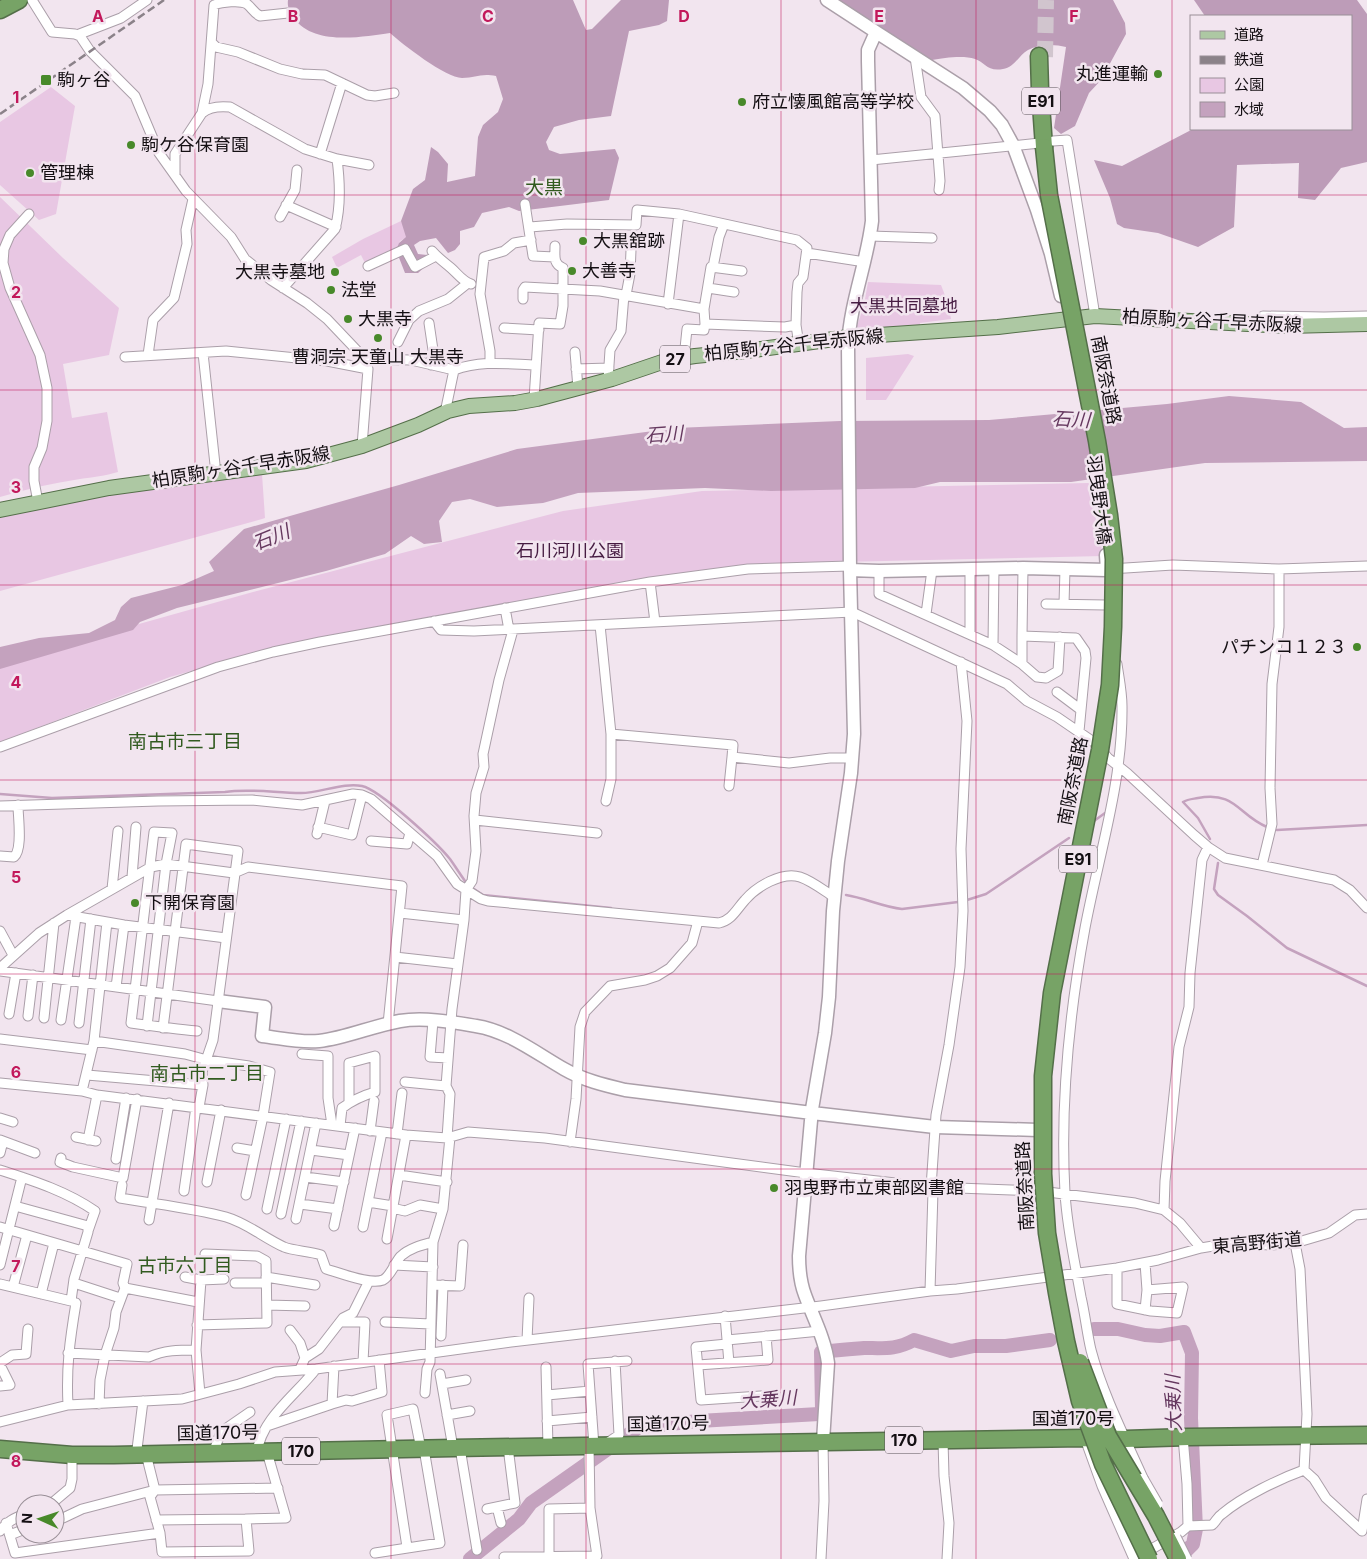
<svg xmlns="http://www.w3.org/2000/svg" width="1367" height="1559" font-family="Inter,'Noto Sans JP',sans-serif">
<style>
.green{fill:#e8c7e3}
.forest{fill:#bd9cb8}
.water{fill:#c4a2be}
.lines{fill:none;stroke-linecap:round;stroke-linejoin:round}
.stream{stroke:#c4a2be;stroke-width:2.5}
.river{stroke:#c4a2be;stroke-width:14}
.highway-tunnel{stroke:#d1c5ce;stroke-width:16;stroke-dasharray:16 8;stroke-linecap:butt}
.street-casing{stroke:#ab9fa9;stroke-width:11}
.secondary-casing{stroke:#ab9fa9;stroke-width:15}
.primary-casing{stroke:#546f49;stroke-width:16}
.highway-casing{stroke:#546f49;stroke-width:19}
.street{stroke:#fff;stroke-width:9}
.secondary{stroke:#fff;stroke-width:12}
.primary{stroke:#adc8a3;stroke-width:14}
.highway{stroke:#77a366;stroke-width:16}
.rail{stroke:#8b8289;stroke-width:2.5;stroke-dasharray:8 4;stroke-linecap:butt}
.street-bridge-casing{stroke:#ab9fa9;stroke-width:11;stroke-linecap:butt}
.highway-bridge-casing{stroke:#546f49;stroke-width:19;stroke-linecap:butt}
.street-bridge{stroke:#fff;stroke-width:9}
.highway-bridge{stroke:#77a366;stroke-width:16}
.grid{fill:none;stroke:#c2185b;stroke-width:1;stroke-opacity:0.55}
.poi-dot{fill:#48892a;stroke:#f2e5ef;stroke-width:2}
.labels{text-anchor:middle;stroke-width:5;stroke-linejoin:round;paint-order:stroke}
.shield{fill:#f2e5ef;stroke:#574f55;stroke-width:1}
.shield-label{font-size:16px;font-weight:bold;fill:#140f13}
.poi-label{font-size:18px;fill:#140f13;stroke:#f2e5ef;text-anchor:start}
.park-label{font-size:18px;fill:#461c42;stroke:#f2e5ef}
.street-label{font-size:18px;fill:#140f13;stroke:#f2e5ef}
.neighbourhood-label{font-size:19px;fill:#325b20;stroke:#f2e5ef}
.water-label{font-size:19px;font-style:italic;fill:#65385f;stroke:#f2e5ef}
.grid-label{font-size:16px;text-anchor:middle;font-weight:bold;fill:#c2185b;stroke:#f2e5ef;stroke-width:5;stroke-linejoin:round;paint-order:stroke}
</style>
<rect width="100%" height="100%" fill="#f2e5ef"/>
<path class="green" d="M51 87 75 106 56 214 39 220 0 185V122Z
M0 197 63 258 119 308 109 355 63 364 72 418 107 412 118 472C105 476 93 477 80 479 53 483 26 489 0 497Z
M401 221 409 236 400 241 396 250 366 265 361 255 337 268 332 257 363 239Z
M868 282 941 285 948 303 951 319 920 323V328L859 330 857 326 864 305Z
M908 354 914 356 886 400H866V358Z
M262 474 265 518 262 519 0 591V515L133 488Z
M1089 483 1103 556 755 564 280 646 170 677 0 742V663L253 592 563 511 702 491Z"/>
<path class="forest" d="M288 0H573L586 30 592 29 621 0H669L667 21 659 25 629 31 611 116 579 120 554 127 546 142 549 150 560 154 615 149 619 158 609 200 519 211 509 207 482 213 474 227 460 231V244L455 250 448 253 436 238 420 241 414 245 418 254 427 255 429 263 418 273H405L396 250 399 243 406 237 401 221 413 189 425 180 431 147 438 152 448 164 447 182 475 176 478 137 483 125 498 112 503 99 496 76C480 73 476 78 462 78 446 78 402 44 390 33 362 37 313 46 294 18 290 11 287 8 288 0Z
M837 0H1113L1125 23 1126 34 1101 80 1089 93 1075 126 1061 134 1054 128 1066 47C1054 44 1039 44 1028 50 1019 55 1014 68 1003 69 987 72 985 62 975 59 963 55 944 58 932 60Z
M1194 0H1357L1367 14V162L1341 168 1315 200 1298 198 1299 163 1237 165 1234 227 1198 247 1158 233 1124 228 1117 224 1110 198 1094 160 1122 166 1193 129H1351V16H1205Z"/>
<path class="water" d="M1229 396 1301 402 1344 428 1367 427V461L1205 463 1071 482H940L915 488 771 491 705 488 578 493 543 503 497 507 470 499 452 502 439 521 442 542 424 544 411 536 385 554 326 571 177 608 140 622 133 630 0 669V647L39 638 89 633 115 620 121 607 131 598 182 585 214 571 209 562 244 529 399 485 517 449 676 428 840 421 989 420 1167 404Z"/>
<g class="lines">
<path class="stream" d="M0 794 52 798 225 792C249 788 276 793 301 793 320 793 344 782 362 786 380 790 437 843 450 859 455 866 460 874 465 881
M1094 821 1105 813
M1277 830 1367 825
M1210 839 1198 818 1183 802C1188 799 1193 799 1198 798 1236 791 1238 815 1267 827
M1218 863 1214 889 1218 895 1247 916 1287 948 1367 986
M474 889 483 895 611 908
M846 895C865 898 883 907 902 909L958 902
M967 900 986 894 1069 838"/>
<path class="river" d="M1094 1329H1118L1145 1335 1160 1336 1184 1332 1192 1353 1191 1418 1196 1529 1193 1544 1178 1559
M470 1559 519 1519 531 1503 639 1427 699 1421 819 1414 822 1409 821 1352C835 1350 850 1349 864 1348 884 1348 896 1350 914 1340L951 1351 974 1346H1006L1050 1340"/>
<path class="highway-tunnel" d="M1045 57 1046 0"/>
<g class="street-casing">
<path id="street" d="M32 0 52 32 75 34 80 36 90 51 135 96 159 153 186 191 231 237 245 259 271 280 307 303 327 319 365 359 368 369 362 446
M77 35 121 18 147 0
M212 43 216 47 238 52 280 69 302 74 325 75 367 95 375 96 394 93
M915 57 921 97 935 116 940 181 939 190
M202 113C209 107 220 106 230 107L305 149 337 159 369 165
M1053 141 1067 140 1095 316
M320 154 342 83
M871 160 1040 143
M175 175V154L202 113 208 84 214 5C222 2 240 0 247 4 252 8 254 13 260 16L288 13
M525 204 533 256 555 257
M286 205 336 227
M29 214 10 235 4 249 3 263 10 288 40 355 47 388V421L42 448 34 467V481L38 502
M280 217 295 190 297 170
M530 227 567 224 636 225 637 210 679 214 797 240 807 248 803 277 798 283 797 292 796 325 799 345
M870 236 932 238
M432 251C438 258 444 262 451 268 458 274 462 281 471 284
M807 253 865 262
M368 266 405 249 415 267 436 256
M713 267 719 237 724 224
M742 271 711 267 704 309 705 324 785 327 796 325
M283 288 335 229C341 207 340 182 337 159
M708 288 734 292
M626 295 630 274 631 250
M523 299V290L525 287 600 291 704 309
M668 304 679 214
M429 323 433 350 431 365
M1263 325V316L1324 317 1367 316
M504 328 539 330
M398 342 409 320 419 311 448 299 468 283
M575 352 578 388
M203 353 216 474
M148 355 153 320 174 298 187 244 186 230 193 199
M125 357 226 351 327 361 368 369
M684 358 687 329 704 330 705 324
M365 359 411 360 454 370
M490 363V351L480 294 484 257 504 251 514 243 531 240
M576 369 609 368
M608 380 610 350 621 331 624 295
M534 399 539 323 560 324 563 306V268C553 264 555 256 555 246
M448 411 446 408 454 370C482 360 507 364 536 365
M1110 569 1173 565 1279 569 1367 566
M879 571V594L993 645 1022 664V636L1076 638 1085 651 1086 658 1079 731
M650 582 655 622
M1046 604 1106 605
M1064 604 1065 569
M505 608 509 630
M926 614 932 570
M434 621 441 630 474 631 852 612 1007 684 1027 701 1057 717 1095 743 1108 758 1127 773 1194 835 1208 847 1225 858 1334 880 1350 890 1367 908
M600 625 611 734V779L606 801
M970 634V569
M1022 636 1023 568
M993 645 994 568
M1022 664 1037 677 1046 678 1058 671 1060 637
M1117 664C1119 678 1122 692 1122 706 1123 781 1099 854 1085 928 1069 1015 1060 1104 1065 1193 1067 1228 1075 1263 1081 1297 1085 1314 1087 1333 1091 1350 1102 1392 1125 1438 1143 1478
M1057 692 1081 710
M611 734 733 745 732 757
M0 747 218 667 273 652 320 642 650 582 748 569 850 566
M729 786 732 757 789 763 830 758H853
M0 806 158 801 252 800 302 805 353 794 362 795 371 799 437 856 457 884 481 899 488 901 719 923C732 920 736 910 745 900 756 887 782 871 800 877 812 881 823 890 834 897
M475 820 597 833
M318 827 352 835 362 795
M317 834 325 801
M371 841 407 844 410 833
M0 856 14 857C23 849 18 818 18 805
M1262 865 1272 824 1270 788 1272 684 1279 627V569
M132 877 136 827
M112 889 118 831
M400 913 464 920
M67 915 124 925 226 938
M0 931 13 955
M395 957 458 964
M0 968 39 933 67 915 151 867 166 864 234 873 248 867 402 886 388 1024
M0 971 218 1001
M116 987 124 925
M9 1014 16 973
M28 1016 33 975
M44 1018 54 923
M61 1020 76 917
M433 1021 430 1057 448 1058
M79 1023 91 919
M147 1026 166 864 172 833 154 832 131 1023C153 1026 175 1029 197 1031
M163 1028 186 844 238 851 213 1040 202 1072 203 1085 199 1107
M0 1039 92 1050
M94 1041 185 1054 207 1060 249 1066 270 1072 263 1116 246 1195
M302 1054 328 1056V1098L332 1125
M87 1075 203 1085
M405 1082 446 1086
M0 1083 82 1091 97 1095 406 1135 447 1138 468 1132 545 1138 806 1173 931 1187 1040 1191 1135 1203 1164 1210 1180 1223 1201 1248
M82 1091 94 1041 107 922
M0 1118 13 1122
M340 1126 342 1108C353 1100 361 1096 375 1092V1056L349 1063V1103
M370 1131 374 1101
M397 1134 402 1093
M76 1137 96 1141
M447 1138 450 1094 446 1086 452 1009 464 920 466 890 472 881 476 851 474 816 476 793 484 767 483 754 499 680 513 630
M0 1140 35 1153
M88 1140 97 1095
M570 1142 576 1099 580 1027 585 1012 610 986 645 980 657 976 670 968 692 943 698 921
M237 1148 255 1151
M311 1150 349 1155
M0 1153 3 1141
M61 1158 60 1162 73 1167 123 1178 137 1099
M116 1159 126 1098
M0 1170C34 1181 66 1191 95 1211L88 1231
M399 1175 447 1182
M305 1177 344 1182
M207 1182 221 1110
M122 1185 120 1198C154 1204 193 1208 226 1217 247 1223 264 1238 284 1247 294 1251 309 1251 321 1255L326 1269C340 1273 370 1285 383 1280 391 1276 395 1262 401 1256 410 1248 422 1245 433 1242
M184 1191 196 1107
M368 1202 393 1206
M300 1204 338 1209
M392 1208 405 1211 420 1205 443 1209
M267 1209 286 1119
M1164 1210 1165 1181 1179 1047 1189 1007 1190 973 1202 860 1208 847
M281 1214 301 1121
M296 1219 316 1123
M149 1220 169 1103
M334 1226 355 1128
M0 1227 127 1264 123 1283 125 1288 198 1302
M363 1227 382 1132
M387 1239 406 1135
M1295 1243 1300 1269 1307 1414 1304 1470 1314 1479 1326 1498 1362 1531
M1145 1263 1147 1290 1145 1310
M0 1265 22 1177
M394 1265 433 1267
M1117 1268V1304L1151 1311 1177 1313 1183 1287 1147 1290
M185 1277 201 1280 224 1279
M266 1277 315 1285
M74 1283 120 1298
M235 1283H266
M0 1284 71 1301 74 1279 88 1232V1226L15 1206
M432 1285 460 1286 463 1245
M13 1287 27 1235
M930 1291 933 1191 931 1187 936 1115 949 1045 960 967 963 911 961 849 967 721 961 662
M41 1294 54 1243
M267 1305 305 1306
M725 1316 729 1363
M340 1322H365L363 1362
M385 1322 431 1324
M197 1325 267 1323 266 1261 257 1256 205 1254
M290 1330 300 1343 305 1358
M441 1336 443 1285
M527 1340 529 1298
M727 1340 820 1331
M727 1344 696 1347 701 1400 776 1395
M68 1353 149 1357C164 1350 179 1350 196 1350
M0 1363 12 1355 26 1354 28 1329
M0 1365 10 1385 0 1386
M698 1365 768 1360 766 1336
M546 1367 548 1447
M300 1369 305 1358 319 1349 343 1318 353 1313 369 1281
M440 1374 453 1448
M442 1384 466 1380
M425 1393 427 1369 430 1362 433 1242 443 1209 450 1137
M200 1394 196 1350 201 1280
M547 1395 590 1391
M99 1404 100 1380 105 1355 114 1328 116 1312 125 1288
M332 1404 334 1366
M68 1405C66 1367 70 1339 76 1303
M447 1415 470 1411
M547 1421 592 1417
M0 1422 68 1405 182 1399 239 1384 275 1372 316 1369 511 1342 821 1306 930 1291 957 1289 1117 1268 1158 1260 1201 1248 1231 1243 1271 1245 1295 1243 1329 1233 1355 1215 1367 1214
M267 1426 332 1404 346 1400 352 1401 382 1392 379 1360
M1084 1436 1102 1486 1134 1559
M943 1440 944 1476 949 1523 947 1559
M607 1443 619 1435 615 1361
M594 1446 588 1364 627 1361
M460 1448 477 1550
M257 1452C262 1418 296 1395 316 1369
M213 1453 221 1432 250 1412
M138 1454 137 1449 143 1401
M146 1454 155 1490 150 1497 160 1533 162 1552 249 1551 246 1519 286 1518 267 1452
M51 1504 70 1488 72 1479V1455
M497 1507 501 1523
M487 1509 515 1503 508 1447
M55 1520 63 1518 82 1509 155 1490 278 1488
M156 1520 246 1519
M6 1523 15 1553 160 1533
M1188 1526 1212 1525C1216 1522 1217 1517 1222 1514 1242 1497 1279 1479 1304 1470
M0 1531C7 1522 14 1518 25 1514
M1362 1531 1367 1499
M10 1535 25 1529
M407 1547 387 1415 413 1409 421 1449
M375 1553 440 1543 424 1449
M1143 1554 1181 1532 1188 1526 1187 1484 1183 1437
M504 1557 597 1556 590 1508 589 1446
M549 1557V1509L590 1508
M821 1559 824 1501 823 1441"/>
</g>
<g class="secondary-casing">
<path id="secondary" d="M876 32 963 88 990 111 1002 125 1013 145 1037 210 1051 254 1061 296
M850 570 879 571 1023 568 1107 570 1106 555
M218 1001 265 1007 262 1036C280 1038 300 1043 319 1041 346 1038 372 1026 400 1021 424 1017 452 1022 476 1026 508 1031 536 1053 564 1069 583 1080 604 1085 625 1090L812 1113 935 1127 1038 1130
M823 1441 828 1363C825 1339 813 1317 805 1295 800 1282 799 1269 799 1256L812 1109 825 1033 829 997 833 911 838 861 851 773 854 734 850 570 848 346C850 303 867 263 872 221L868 61V50L876 32 827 0"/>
</g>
<g class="primary-casing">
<path id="primary" d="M0 510 109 488 306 461 362 446 418 425 448 411 469 406 515 403 537 399 612 379 668 360 695 356 746 351 849 337 998 327 1095 316 1288 326 1367 324"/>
</g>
<g class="highway-casing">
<path id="highway" d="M0 10 19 0
M1039 56 1040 90 1044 147
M0 1449 72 1455H114L453 1448 1085 1438 1126 1439 1188 1437 1367 1435"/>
</g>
<use href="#street" class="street"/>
<use href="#secondary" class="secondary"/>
<use href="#primary" class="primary"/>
<use href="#highway" class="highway"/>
<path class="rail" d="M0 114 164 0"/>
<g class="street-bridge-casing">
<path id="street-bridge" d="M1143 1478 1158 1504
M1176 1537 1187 1559"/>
</g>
<g class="highway-bridge-casing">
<path id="highway-bridge" d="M1044 147 1049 195 1097 441 1109 515 1114 559 1113 627 1110 685 1100 750 1052 993 1043 1076V1174L1047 1233 1057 1293 1066 1341 1080 1401 1103 1464 1149 1559
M1080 1362 1108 1436 1156 1516 1178 1559"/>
</g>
<use href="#street-bridge" class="street-bridge"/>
<use href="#highway-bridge" class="highway-bridge"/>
</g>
<path class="grid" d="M195 0V1559M391 0V1559M586 0V1559M781 0V1559M976 0V1559M1172 0V1559M0 195H1367M0 390H1367M0 585H1367M0 780H1367M0 974H1367M0 1169H1367M0 1364H1367"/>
<g class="poi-dot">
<circle cx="1158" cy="74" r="5"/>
<rect x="40" y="74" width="12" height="12" rx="2.5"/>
<circle cx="742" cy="102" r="5"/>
<circle cx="131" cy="145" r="5"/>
<circle cx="30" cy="173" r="5"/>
<circle cx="583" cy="241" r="5"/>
<circle cx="572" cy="271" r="5"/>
<circle cx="335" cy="272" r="5"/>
<circle cx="331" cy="290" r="5"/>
<circle cx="348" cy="319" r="5"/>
<circle cx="378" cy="338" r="5"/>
<circle cx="1357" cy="647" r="5"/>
<circle cx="135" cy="903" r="5"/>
<circle cx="774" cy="1188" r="5"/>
</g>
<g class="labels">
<g class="shield">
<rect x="1022" y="87.5" width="38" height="27" rx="4"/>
<rect x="660" y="345.5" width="30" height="27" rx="4"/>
<rect x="1059" y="845.5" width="38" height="27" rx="4"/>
<rect x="885" y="1426.5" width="38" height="27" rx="4"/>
<rect x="282" y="1437.5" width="38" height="27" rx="4"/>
</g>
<g class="shield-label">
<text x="1041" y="107">E91</text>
<text x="675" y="365">27</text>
<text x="1078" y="865">E91</text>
<text x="904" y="1446">170</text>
<text x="301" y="1457">170</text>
</g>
<g class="poi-label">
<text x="1148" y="80" text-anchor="end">丸進運輸</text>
<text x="57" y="86">駒ヶ谷</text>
<text x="752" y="108">府立懐風館高等学校</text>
<text x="141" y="151">駒ケ谷保育園</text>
<text x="40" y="179">管理棟</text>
<text x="593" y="247">大黒舘跡</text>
<text x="582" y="277">大善寺</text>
<text x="325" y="278" text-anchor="end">大黒寺墓地</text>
<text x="341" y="296">法堂</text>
<text x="358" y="325">大黒寺</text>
<text x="378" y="363" text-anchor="middle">曹洞宗 天童山 大黒寺</text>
<text x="1347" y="653" text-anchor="end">パチンコ１２３</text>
<text x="145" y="909">下開保育園</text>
<text x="784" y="1194">羽曳野市立東部図書館</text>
</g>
<g class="park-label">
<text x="904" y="312">大黒共同墓地</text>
<text x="570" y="557">石川河川公園</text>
</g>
<g class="street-label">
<text transform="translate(1212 321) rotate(3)" y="6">柏原駒ヶ谷千早赤阪線</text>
<text transform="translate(794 345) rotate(-6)" y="6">柏原駒ヶ谷千早赤阪線</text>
<text transform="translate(1106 380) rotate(79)" y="6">南阪奈道路</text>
<text transform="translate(241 467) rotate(-9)" y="6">柏原駒ヶ谷千早赤阪線</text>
<text transform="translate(1099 500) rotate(83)" y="6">羽曳野大橋</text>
<text transform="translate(1073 781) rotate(-79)" y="6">南阪奈道路</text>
<text transform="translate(1025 1186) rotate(-93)" y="6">南阪奈道路</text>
<text transform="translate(1257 1243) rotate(-5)" y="6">東高野街道</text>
<text x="1073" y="1425">国道170号</text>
<text transform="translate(668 1424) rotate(-1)" y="6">国道170号</text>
<text transform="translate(218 1433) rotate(-1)" y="6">国道170号</text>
</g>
<g class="neighbourhood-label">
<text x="544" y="194">大黒</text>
<text x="185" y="748">南古市三丁目</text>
<text x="207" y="1080">南古市二丁目</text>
<text x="185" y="1272">古市六丁目</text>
</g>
<g class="water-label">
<text transform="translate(1071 419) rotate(3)" y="7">石川</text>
<text transform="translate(664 434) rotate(-4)" y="7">石川</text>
<text transform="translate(271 537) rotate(-22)" y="7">石川</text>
<text transform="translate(768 1399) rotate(-4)" y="7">大乗川</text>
<text transform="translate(1173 1403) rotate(-92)" y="7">大乗川</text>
</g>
</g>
<g class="grid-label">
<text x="98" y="22">A</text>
<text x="293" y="22">B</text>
<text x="488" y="22">C</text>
<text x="684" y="22">D</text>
<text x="879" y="22">E</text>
<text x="1074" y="22">F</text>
<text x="16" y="103">1</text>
<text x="16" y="298">2</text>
<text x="16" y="493">3</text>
<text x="16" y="688">4</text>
<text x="16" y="883">5</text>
<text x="16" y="1078">6</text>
<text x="16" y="1272">7</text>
<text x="16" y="1467">8</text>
</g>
<rect x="1190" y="15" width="162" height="115" fill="#f2e5ef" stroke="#998f97"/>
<rect x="1200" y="31" width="25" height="8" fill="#adc8a3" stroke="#998f97"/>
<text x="1234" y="40" font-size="15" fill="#140f13">道路</text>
<rect x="1200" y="56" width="25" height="8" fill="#8b8289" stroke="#998f97"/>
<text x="1234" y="65" font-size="15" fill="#140f13">鉄道</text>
<rect x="1200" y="78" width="25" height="15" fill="#e8c7e3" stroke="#998f97"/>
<text x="1234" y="90" font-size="15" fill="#140f13">公園</text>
<rect x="1200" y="102" width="25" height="15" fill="#c4a2be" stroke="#998f97"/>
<text x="1234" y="115" font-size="15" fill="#140f13">水域</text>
<g transform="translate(40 1519) rotate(273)"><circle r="24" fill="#f2e5ef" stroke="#998f97"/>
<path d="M0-4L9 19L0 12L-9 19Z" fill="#48892a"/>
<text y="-8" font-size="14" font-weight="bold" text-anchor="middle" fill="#140f13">N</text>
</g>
</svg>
